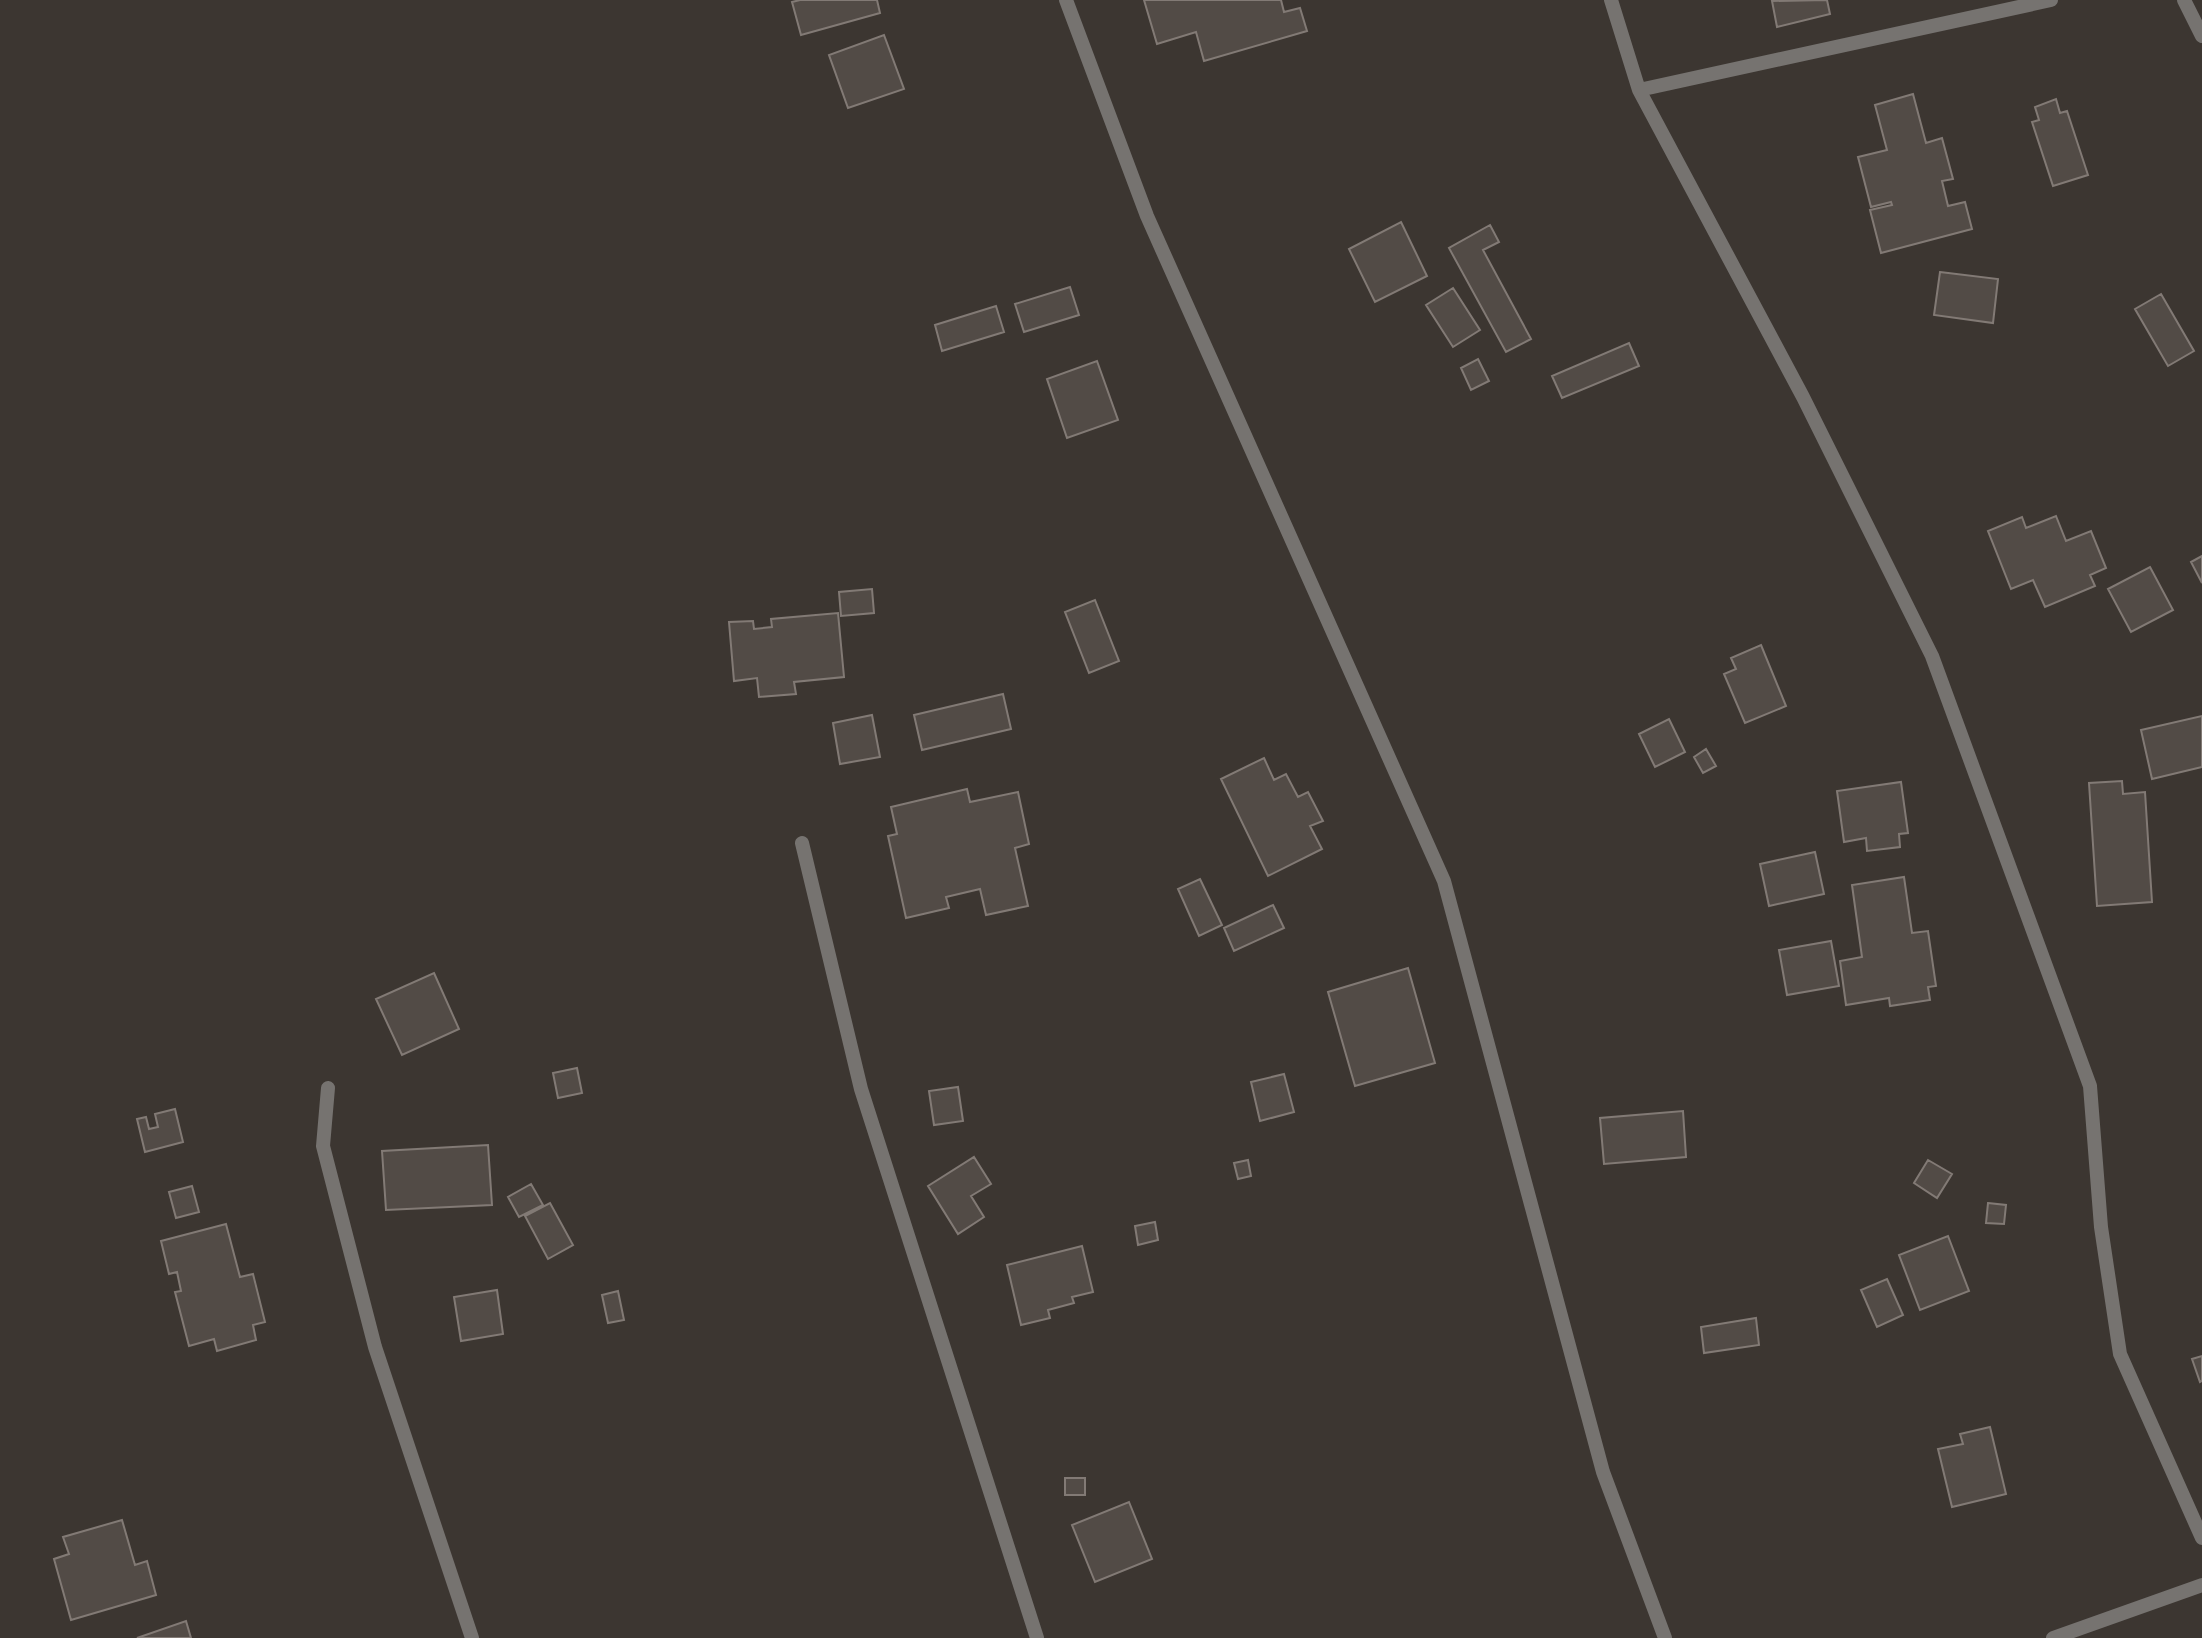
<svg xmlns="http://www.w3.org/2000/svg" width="2202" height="1638" font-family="'DejaVu Sans',sans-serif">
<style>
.building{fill:#524b46;stroke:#827a75;stroke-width:2}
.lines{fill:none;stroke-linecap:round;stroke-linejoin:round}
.street{stroke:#767370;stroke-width:14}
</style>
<rect width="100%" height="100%" fill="#3c3631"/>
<path class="building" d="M800 0H877L880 13 801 35 792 2Z
M1144 0H1281L1284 12 1300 8 1307 31 1204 61 1196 32 1157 44Z
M1827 0 1830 14 1777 27 1772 1Z
M884 35 904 89 848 108 829 55Z
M1913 94 1926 143 1942 138 1953 179 1942 181 1948 206 1965 202 1972 229 1881 253 1870 210 1892 205 1891 202 1871 207 1858 157 1887 150 1875 105Z
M2056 99 2060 113 2067 111 2088 175 2053 186 2032 122 2039 120 2035 107Z
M1401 222 1427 276 1375 302 1349 249Z
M1490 225 1499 242 1483 250 1531 339 1506 352 1449 248Z
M1940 272 1998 279 1993 323 1934 315Z
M1070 287 1079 315 1024 332 1015 304Z
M1453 288 1480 330 1453 347 1426 305Z
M2161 294 2194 351 2168 366 2135 309Z
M996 306 1004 332 942 351 935 325Z
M1629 343 1639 366 1562 398 1552 376Z
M1478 359 1489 381 1471 390 1461 368Z
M1097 361 1118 420 1067 438 1047 379Z
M2056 516 2066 541 2091 531 2106 568 2090 575 2095 586 2045 607 2033 580 2011 589 1988 531 2022 517 2026 528Z
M2202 556V583L2191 562Z
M2150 567 2173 610 2131 632 2108 589Z
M872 589 874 613 841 616 839 592Z
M1095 600 1119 661 1089 673 1065 612Z
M838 613 844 677 794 682 796 694 759 697 757 678 734 681 729 622 753 621 754 629 772 627 771 619Z
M1761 645 1786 706 1745 723 1724 674 1736 669 1731 658Z
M1003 694 1011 729 922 750 914 715Z
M872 715 880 757 840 764 833 723Z
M2202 716V767L2152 779 2141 730Z
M1669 719 1685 752 1655 767 1639 734Z
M1706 749 1716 766 1703 773 1694 757Z
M1264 758 1274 780 1286 774 1298 797 1308 792 1323 821 1310 826 1322 849 1268 876 1221 779Z
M2122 781 2123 794 2145 792 2152 902 2097 906 2089 783Z
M1901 782 1908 833 1899 834 1900 847 1867 851 1866 838 1844 842 1837 791Z
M967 789 970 802 1018 792 1029 844 1015 848 1028 906 986 915 980 889 946 897 949 908 906 918 888 836 897 834 891 807Z
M1815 852 1824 894 1769 906 1760 864Z
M1904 877 1912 933 1928 931 1936 986 1928 987 1930 1000 1890 1006 1889 998 1846 1005 1840 961 1862 957 1852 885Z
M1200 879 1222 925 1199 936 1178 889Z
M1273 905 1284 928 1234 951 1224 928Z
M1831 941 1839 986 1787 995 1779 950Z
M1408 968 1435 1063 1355 1086 1328 992Z
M434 973 459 1029 402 1055 376 999Z
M577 1068 582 1093 558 1098 553 1073Z
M1284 1074 1294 1112 1260 1121 1251 1082Z
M958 1087 963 1121 934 1125 929 1091Z
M175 1109 183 1142 145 1152 137 1119 146 1117 149 1129 158 1127 155 1114Z
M1683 1111 1686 1157 1604 1164 1600 1118Z
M488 1145 492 1205 386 1210 382 1151Z
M974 1157 991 1184 971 1196 984 1217 958 1234 928 1186Z
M1248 1160 1251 1176 1238 1179 1234 1163Z
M1928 1160 1952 1174 1937 1198 1914 1183Z
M531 1184 543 1205 519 1217 508 1197Z
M192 1186 199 1212 176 1218 169 1192Z
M550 1203 573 1245 548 1259 525 1216Z
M1988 1203 2006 1205 2004 1224 1986 1223Z
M1155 1222 1158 1240 1138 1245 1135 1226Z
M226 1224 240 1277 253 1274 265 1322 253 1325 256 1340 217 1351 214 1339 189 1346 175 1292 181 1291 177 1272 169 1274 161 1241Z
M1948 1236 1969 1291 1920 1310 1899 1255Z
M1082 1246 1093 1292 1072 1297 1074 1303 1048 1310 1050 1318 1021 1325 1007 1265Z
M1887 1279 1903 1315 1877 1327 1861 1290Z
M497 1290 503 1334 461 1341 454 1297Z
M618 1291 624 1320 608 1323 602 1295Z
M1756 1318 1759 1345 1704 1353 1701 1327Z
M2202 1356V1381L2200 1382 2192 1359Z
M1990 1427 2006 1494 1952 1507 1938 1449 1963 1444 1960 1434Z
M1065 1478H1085V1495H1065Z
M1129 1502 1152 1559 1095 1582 1072 1525Z
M122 1520 135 1565 147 1561 156 1595 71 1620 54 1559 69 1554 63 1537Z
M186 1621 191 1638H137Z"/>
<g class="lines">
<path class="street" d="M1066 0 1147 216 1444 881 1603 1472 1665 1638
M1611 0 1639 90 1803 397 1932 656 2090 1086 2101 1227 2120 1354 2202 1538
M2184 0 2202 36
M1639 90 2051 0
M802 843 861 1089 1037 1638
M328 1088 323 1146 375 1347 472 1638
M2053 1638 2202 1585"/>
</g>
</svg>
